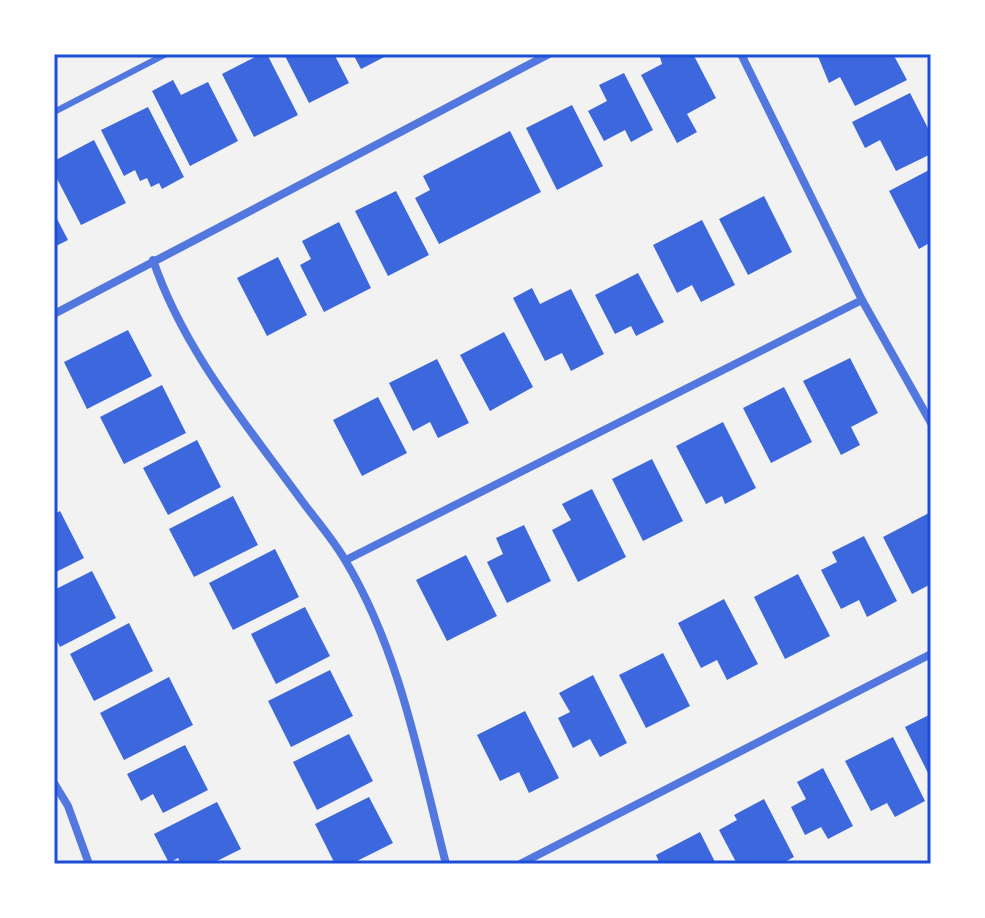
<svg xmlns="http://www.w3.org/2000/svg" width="985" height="918" font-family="'Open Sans',sans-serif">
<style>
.building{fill:#3d67dc}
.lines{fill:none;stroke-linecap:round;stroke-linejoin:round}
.service{stroke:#5277de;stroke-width:6}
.minor{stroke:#5277de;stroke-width:8}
.neatline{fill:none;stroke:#1d4ed8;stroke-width:3}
</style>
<rect width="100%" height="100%" fill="#f2f2f2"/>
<path class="building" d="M261 54H267L298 115 254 137 222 74Z
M284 54H334L349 83 309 103Z
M353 54H390L361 69Z
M659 54H693L716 98 687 114 697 132 677 143 641 75 662 64Z
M817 54H893L907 80 855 106 840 77 829 83Z
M624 73 653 130 631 142 625 130 604 141 588 111 607 101 599 85Z
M173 80 181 95 208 82 238 141 190 166 152 91Z
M910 93 931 134V154L896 171 880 140 865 148 852 122Z
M572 105 603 166 557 190 526 128Z
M148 107 184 177 162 189 159 183 151 187 147 178 140 181 135 170 124 176 101 130Z
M510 131 541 192 439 244 415 198 430 190 423 176Z
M94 140 126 203 81 225 54 173V161Z
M931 169V242L919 249 889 191Z
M396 191 429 255 388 276 355 211Z
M764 196 792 252 748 275 719 219Z
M54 213 68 240 54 247Z
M702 220 735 285 701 302 692 285 677 293 653 245Z
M339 222 371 288 324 312 300 265 311 259 302 241Z
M278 257 307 315 267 336 237 278Z
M638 273 664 322 636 336 631 326 615 334 595 295Z
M532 288 540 304 571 289 604 354 571 371 562 353 545 361 513 298Z
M128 330 152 376 87 409 64 362Z
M504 332 533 387 490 411 460 355Z
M850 358 878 413 851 427 860 445 841 455 803 381Z
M437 359 469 423 438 438 430 422 413 431 389 383Z
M162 385 186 433 124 464 100 417Z
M784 387 812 442 771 463 743 408Z
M378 397 407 453 362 476 333 420Z
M723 422 756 488 725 504 722 496 706 504 676 446Z
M197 440 221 487 168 515 143 468Z
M652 459 683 521 643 541 612 479Z
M592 489 626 557 578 582 552 530 571 520 562 504Z
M233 496 258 545 194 577 169 529Z
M60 511 84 558 54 573V514Z
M929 513 931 584 912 594 883 537Z
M524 525 551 581 507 603 487 562 503 554 496 538Z
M864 536 897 601 867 617 859 600 841 609 821 570 837 562 832 552Z
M275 549 299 597 233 630 209 583Z
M466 555 497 616 447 641 416 580Z
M92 571 116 618 60 647 54 635V590Z
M798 574 830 636 785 659 754 597Z
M724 599 758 664 727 680 717 660 701 668 678 623Z
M305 607 330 656 276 684 251 634Z
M129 623 153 671 94 701 70 654Z
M663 653 690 706 646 728 619 675Z
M330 670 353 716 291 747 268 701Z
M593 675 627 743 600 757 590 739 573 748 558 718 570 712 559 693Z
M169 677 193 725 124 760 100 713Z
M525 711 559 778 529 793 519 772 500 781 477 735Z
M931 714V779L905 727Z
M349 734 373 781 317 810 293 762Z
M893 737 925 801 895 817 887 803 871 811 845 761Z
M185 745 208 790 163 813 153 794 141 801 127 774Z
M823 768 853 826 828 839 821 827 805 835 791 807 806 799 797 782Z
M369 797 393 843 351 864H335L315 824Z
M764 799 794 857 781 864H737L719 830 737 820 734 815Z
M217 802 241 849 211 864H181L178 858 169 863 154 834Z
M700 832 716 864H660L656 855Z"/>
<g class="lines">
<path class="service" d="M54 112 166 54"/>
<path class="minor" d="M741 54 862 300 931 423
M153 260C184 351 246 424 302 501 316 520 333 539 345 560 400 651 420 763 446 864
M54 314 549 54
M346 560 862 300
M54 783 68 806 89 864
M520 864 931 654"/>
</g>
<rect width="985" height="918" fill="none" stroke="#ffffff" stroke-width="112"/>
<rect x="56" y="56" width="873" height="806" class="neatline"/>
</svg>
